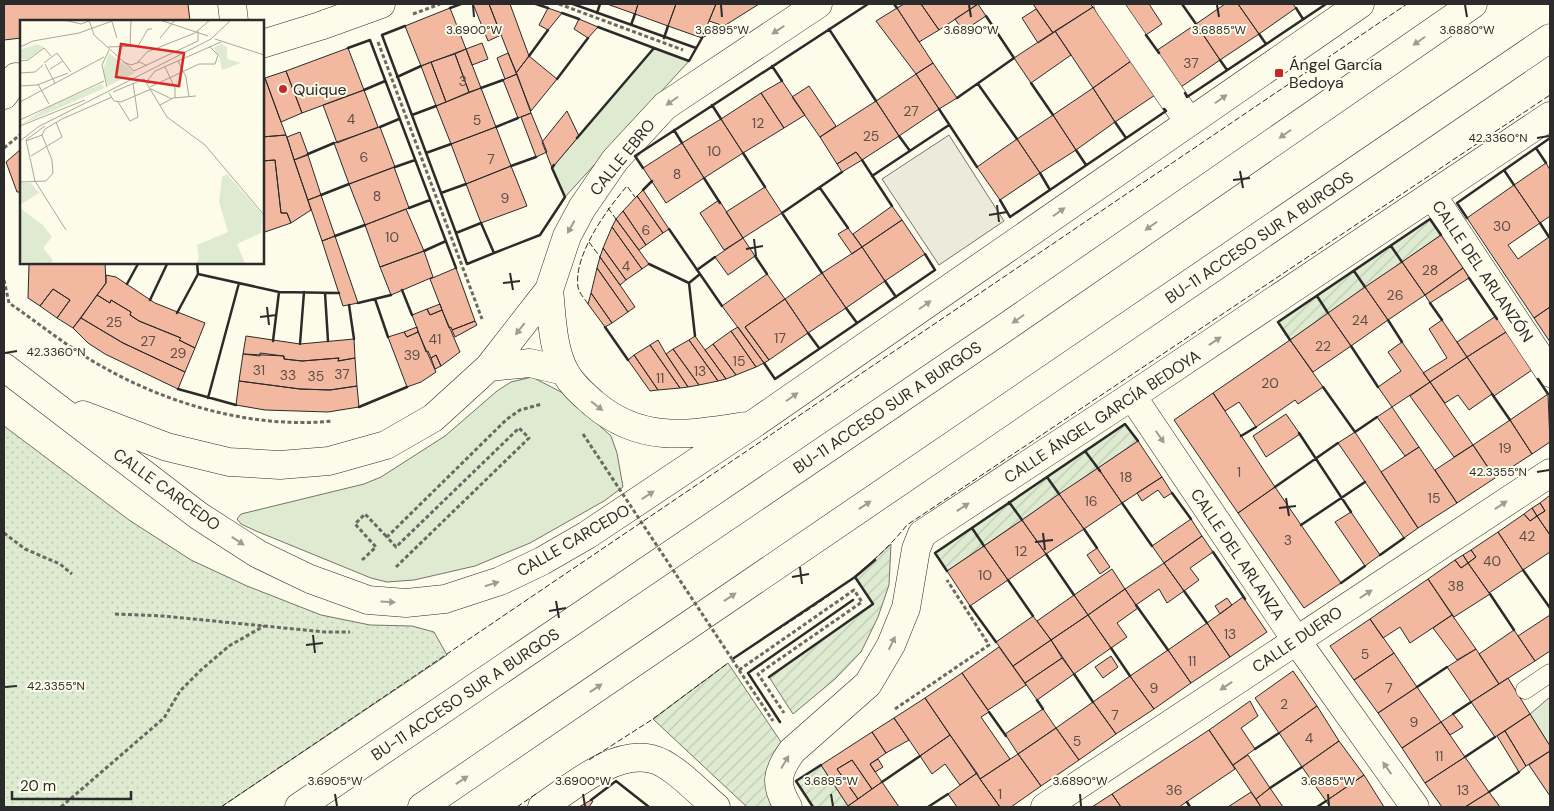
<svg xmlns="http://www.w3.org/2000/svg" width="1554" height="811" font-family="'DM Sans',sans-serif">
<style>
.grass{fill:#deebd1;stroke:#74746e}
.park{fill:url(#park-dots);stroke:#74746e}
.garden{fill:url(#garden-furrows);stroke:#74746e}
.parking{fill:#eceadb;stroke:#74746e}
.building{fill:#f2b8a0;stroke:#2b2b2b}
.lines{fill:none;stroke-linecap:round;stroke-linejoin:round}
.service-casing{stroke:#2b2b2b;stroke-width:19}
.minor-casing{stroke:#2b2b2b;stroke-width:29}
.motorway-casing{stroke:#2b2b2b;stroke-width:29}
.path{stroke:#6a6964;stroke-width:3;stroke-dasharray:4 2.5;stroke-linecap:butt}
.service{stroke:#fdfbea;stroke-width:18}
.minor{stroke:#fdfbea;stroke-width:28}
.motorway{stroke:#fdfbea;stroke-width:28}
.path-bridge{stroke:#6a6964;stroke-width:3;stroke-dasharray:4 2.5;stroke-linecap:butt}
.fence{stroke:#2b2b2b;stroke-width:1;stroke-dasharray:6 2.5;stroke-linecap:butt}
.wall{stroke:#2b2b2b;stroke-width:2.5}
.oneway{fill:#9e9d94}
.ticks{fill:none;stroke:#2b2b2b;stroke-width:2}
.poi-dot{fill:#c62828;stroke:#fdfbea;stroke-width:2}
.labels{text-anchor:middle;stroke-width:4;stroke-linejoin:round;paint-order:stroke}
.number-label{font-size:14px;fill:#5d4e48}
.poi-label{font-size:16px;fill:#2b2b2b;stroke:#fdfbea;text-anchor:start}
.street-label{font-size:16px;fill:#2b2b2b;stroke:#fdfbea}
.inset-road{fill:none;stroke:#a9a89e;stroke-width:1}
.view{fill:#d62828;fill-opacity:0.15;stroke:#d62828;stroke-width:2.5}
.inset-edge{fill:none;stroke:#2b2b2b;stroke-width:2.5}
.ticks-label{font-size:12px;text-anchor:middle;fill:#2b2b2b;stroke:#fdfbea;stroke-width:4;stroke-linejoin:round;paint-order:stroke}
</style>
<defs>
<pattern id="park-dots" width="8" height="8" patternUnits="userSpaceOnUse" patternTransform="scale(1.25)"><rect width="8" height="8" fill="#deebd1"/><path d="M2 2h.1M6 6h.1" fill="none" stroke="#bfcab4" stroke-width="1.8" stroke-linecap="round"/></pattern>
<pattern id="garden-furrows" width="10" height="10" patternUnits="userSpaceOnUse" patternTransform="scale(1.25)"><rect width="10" height="10" fill="#deebd1"/><path d="M-1 1l2-2M0 10L10 0M9 11l2-2" fill="none" stroke="#bfcab4"/></pattern>
</defs>
<rect width="100%" height="100%" fill="#fdfbea"/>
<path class="grass" d="M654 48 689 61 565 197 552 168Z
M532 377 563 393 611 436 617 453 623 487 604 501 530 543 475 566 414 580 387 582 371 578 256 531 241 524 237 519 241 514 364 484 381 477 445 436 497 391 511 382Z
M1550 697V746L1530 714Z"/>
<path class="park" d="M4 426 129 520 191 560 247 586 321 615 370 625 412 626 434 632 447 655 221 807H4Z"/>
<path class="garden" d="M1430 219 1441 235 1290 340 1278 322Z
M1125 424 1138 441 947 571 935 553Z
M891 544 889 585 878 617 861 652 835 679 793 714 769 677 873 604 855 577Z
M728 663 781 742C762 770 767 777 777 807H747L653 719Z
M821 765 849 807H813L796 781Z"/>
<path class="parking" d="M949 135 1004 221 939 265 882 179Z"/>
<path class="building" d="M4 4H188L190 21H21V38L4 40Z
M473 4H489L501 35 488 41Z
M489 4H510L529 56 516 73Z
M607 4H638L635 14Z
M638 4H676L668 26 635 14Z
M676 4H716L702 38 668 26Z
M716 4H759L724 26 709 21Z
M904 4H921L939 30 919 42 897 8Z
M921 4H978L939 30Z
M978 4 986 16 963 31 955 19Z
M1033 4H1090L1093 7 1053 33Z
M1125 4H1149L1162 24 1146 35Z
M1225 4H1238L1259 34 1220 60 1196 24Z
M1238 4H1293L1296 8 1259 34Z
M1093 7 1131 61 1093 88 1055 31Z
M450 8 466 49 421 66 405 26Z
M548 8 562 13 548 30 539 25Z
M897 8 933 63 916 74 876 21Z
M1036 9 1053 33 1038 43 1022 18Z
M579 19 598 27 588 38 574 29Z
M1196 24 1220 60 1181 87 1156 51Z
M1055 31 1071 55 1031 83 1014 58Z
M482 43 488 59 472 65 466 49Z
M348 48 364 90 302 113 286 71Z
M466 49 481 88 469 92 455 54Z
M508 53 517 74 505 79 497 58Z
M455 54 469 92 446 102 431 62Z
M529 56 557 79 531 111 516 73Z
M1131 61 1155 95 1115 122 1093 88Z
M431 62 446 102 436 106 421 66Z
M933 63 957 98 939 109 916 74Z
M286 71 302 113 281 122 265 78Z
M517 74 531 113 518 118 503 80Z
M916 74 939 109 899 136 876 101Z
M265 78 281 122 286 135 262 137V79Z
M782 81 805 115 784 128 761 93Z
M809 86 836 126 820 137 792 97Z
M481 88 496 127 451 144 436 106Z
M1093 88 1115 122 1076 150 1053 115Z
M364 90 378 127 337 143 323 105Z
M761 93 784 128 743 153 721 119Z
M876 101 899 136 862 160 856 152 837 164 820 137Z
M567 111 579 136 552 168 542 142Z
M531 113 547 152 536 157 521 117Z
M1053 115 1076 150 1040 173 1017 139Z
M721 119 743 153 704 178 682 143Z
M380 127 395 167 349 184 334 143Z
M496 127 511 166 466 184 451 144Z
M300 132 308 154 294 160 287 137Z
M286 135 311 210 291 223 287 213H281L275 160 262 161V137Z
M1017 139 1040 173 1000 200 977 167Z
M682 143 704 178 666 203 643 168Z
M21 149V192H17L6 162Z
M856 152 862 160 842 172 837 164Z
M308 155 321 195 308 200 294 160Z
M275 160 281 213H287L291 223 262 233V161Z
M1546 163 1550 170V216L1540 223 1514 185Z
M511 166 527 206 481 223 466 184Z
M394 167 409 208 365 225 349 184Z
M1514 185 1540 223 1508 245 1518 259 1549 237 1550 238V307L1534 318 1467 218Z
M765 187 782 213 743 238 726 212Z
M643 190 669 229 663 233 637 196Z
M321 195 335 236 322 241 308 200Z
M637 196 663 233 646 245 623 211Z
M719 200 743 238 724 250 700 213Z
M892 206 902 220 862 247 853 234Z
M406 209 424 251 380 267 365 225Z
M623 211 646 245 639 250 616 219Z
M616 219 649 264 642 269 612 227Z
M902 220 925 254 885 281 862 247Z
M612 227 642 269 626 280 603 248Z
M848 228 862 247 852 254 838 234Z
M1441 235 1463 268 1425 295 1402 262Z
M335 236 358 303 343 306 322 241Z
M743 238 755 256 728 275 715 257Z
M862 247 885 281 846 308 822 273Z
M603 248 626 280 620 285 600 257Z
M424 251 433 277 391 295 380 267Z
M600 257 620 285 635 307 628 312 597 268Z
M105 262 106 283 73 328 57 318 70 300 53 289 40 306 28 298 29 264Z
M1402 262 1425 295 1388 320 1365 287Z
M456 268 475 321 452 330 451 327 449 328 430 279Z
M597 268 628 312 612 323 591 293Z
M1463 268 1469 278 1430 303 1425 295Z
M822 273 846 308 808 333 785 299Z
M767 274 785 299 745 327 769 360 764 363 722 306Z
M106 275 116 277 155 303 205 323 195 348 179 340 181 338 139 321 130 315 131 312 111 300 110 303 97 295 106 283Z
M1365 287 1388 320 1351 346 1328 313Z
M53 289 70 300 57 318 40 306Z
M591 293 612 323 605 327 588 304Z
M97 295 110 303 111 300 131 312 130 315 139 321 181 338 179 340 195 348 185 372 123 343 81 318Z
M785 299 808 333 769 360 745 327Z
M440 304 442 310 430 315 427 309Z
M1550 307V342L1534 318Z
M427 309 430 315 442 310 460 352 441 366 436 355 431 358 428 351 426 352 412 315Z
M1328 313 1351 346 1313 372 1290 340Z
M1496 316 1506 332 1467 357 1457 342Z
M81 318 123 343 185 372 178 389 105 354 88 343 73 328Z
M1442 320 1467 357 1430 382 1423 373 1447 358 1429 329Z
M475 321 477 325 455 337 452 330Z
M417 327 418 332 407 337 404 332Z
M738 327 764 363 756 367 731 331Z
M731 331 756 367 736 375 713 344Z
M404 332 407 337 418 332 436 372 421 382 407 387 388 337Z
M1506 332 1532 370 1494 396 1467 357Z
M246 336 300 344 354 339 355 358 338 361 339 358 302 361 284 359V356L243 354Z
M695 336 705 350 726 379 718 381 689 340Z
M658 340 666 354 688 387 680 388 650 345Z
M689 340 718 381 699 385 673 349Z
M1290 340 1323 387 1298 404 1295 400 1256 427 1239 402 1225 411 1213 393Z
M1402 342 1430 382 1392 407 1378 387 1401 371 1388 352Z
M713 344 736 375 726 379 705 350Z
M650 345 680 388 658 390 634 355Z
M673 349 699 385 688 387 666 354Z
M260 353 284 356V359L302 361 339 358 338 361 355 358 357 386 330 390 300 389 239 381 243 354 260 356Z
M436 355 441 366 435 369 431 358Z
M634 355 658 390 650 391 628 360Z
M1467 357 1492 394 1469 410 1458 395 1445 403 1430 382Z
M239 381 300 389 330 390 357 386 359 407 328 412 265 410 236 405Z
M1430 382 1473 445 1454 457 1410 396Z
M1213 393 1275 487 1238 513 1174 420Z
M1548 394 1550 442 1532 454 1510 420Z
M1392 407 1419 447 1405 456 1377 417Z
M1286 414 1300 434 1266 457 1253 436Z
M1510 420 1532 454 1495 478 1473 445Z
M1355 432 1418 528 1404 538 1338 443Z
M1138 441 1162 477 1122 503 1098 468Z
M1473 445 1495 478 1457 503 1435 470Z
M1419 447 1457 503 1418 528 1381 472Z
M1098 468 1122 503 1084 529 1059 494Z
M1162 477 1172 493 1164 498 1158 490 1142 501 1137 493Z
M1275 487 1341 583 1304 608 1238 513Z
M1059 494 1084 529 1046 554 1022 520Z
M1549 496H1550V535L1537 516 1545 511 1540 503Z
M1540 503 1545 511 1537 516 1532 508Z
M1532 508 1537 516 1530 521 1524 514Z
M1351 512 1380 555 1365 566 1335 522Z
M1524 514 1530 521 1537 516 1550 535V552L1523 570 1498 532Z
M1191 519 1202 536 1164 563 1152 546Z
M1022 520 1046 554 1008 580 984 546Z
M1498 532 1523 570 1489 593 1468 563 1476 557 1471 550Z
M1202 536 1213 552 1190 568 1199 580 1184 591 1164 563Z
M984 546 1008 580 970 606 947 571Z
M1097 548 1110 567 1100 574 1087 555Z
M1471 550 1476 557 1468 563 1463 555Z
M1463 555 1468 563 1461 568 1455 560Z
M1455 560 1461 568 1468 563 1490 594 1454 617 1428 579Z
M1164 563 1184 591 1167 603 1159 589 1136 605 1125 589Z
M1112 569 1125 589 1088 615 1074 595Z
M1428 579 1452 615 1410 643 1400 627 1383 638 1370 619Z
M1125 589 1138 608 1117 623 1127 637 1111 648 1088 615Z
M1074 595 1088 615 1051 640 1037 621Z
M1243 597 1267 632 1230 657 1207 623Z
M1227 598 1232 605 1220 614 1215 606Z
M1088 615 1111 648 1074 674 1051 640Z
M1452 615 1476 649 1457 660 1433 628Z
M1550 615V651L1535 661 1518 636Z
M1033 616 1051 640 1013 666 996 642Z
M1370 619 1394 653 1354 680 1330 646Z
M1207 623 1230 657 1191 683 1168 650Z
M1514 630 1535 661 1499 684 1479 654Z
M1051 640 1062 658 1025 683 1013 666Z
M999 647 1026 685 988 710 962 673Z
M1476 649 1499 684 1471 702 1447 667Z
M1168 650 1191 683 1154 709 1130 676Z
M1394 653 1417 687 1378 713 1354 680Z
M1111 656 1118 667 1103 678 1095 667Z
M1062 658 1074 674 1037 700 1025 683Z
M1293 671 1317 706 1279 733 1255 698Z
M962 673 989 712 981 717 1010 759 980 779 925 698Z
M1130 676 1154 709 1116 734 1093 702Z
M1508 678 1530 714 1495 737 1471 702Z
M1417 687 1441 722 1402 748 1378 713Z
M925 698 950 735 920 756 894 718Z
M1250 701 1258 716 1241 728 1255 749 1233 765 1209 730Z
M1093 702 1116 734 1079 760 1056 728Z
M1317 706 1339 741 1302 767 1279 733Z
M1043 709 1056 728 1018 754 1005 734Z
M1453 714 1463 727 1450 735 1441 722Z
M1530 714 1550 746V751L1526 766 1505 731Z
M894 718 909 740 886 753 872 732Z
M1441 722 1465 757 1425 783 1402 748Z
M1056 728 1079 760 1041 786 1018 754Z
M1209 730 1235 769 1179 807H1121L1112 794Z
M1505 731 1526 766 1519 772 1497 736Z
M872 732 886 753 870 764 882 782 872 789 852 760 837 769 858 799 848 806 821 765Z
M950 735 977 773 960 785 945 764 932 774 920 756Z
M1339 741 1364 775 1326 801 1302 767Z
M1550 751V796L1529 765Z
M1018 754 1041 786 1011 807H1000L980 779Z
M1248 755 1270 788 1256 799 1233 765Z
M1465 757 1489 792 1465 807H1442L1425 783Z
M878 759 883 767 875 772 870 764Z
M852 760 872 789 858 799 837 769Z
M977 773 980 779 1000 807H957L948 794Z
M1364 775 1384 807H1330L1326 801Z
M882 782 899 807H849L848 806Z
M1270 788 1283 807H1261L1256 799Z
M1251 792 1261 807H1228Z
M1489 792 1500 807H1465Z
M1112 794 1121 807H1092Z
M591 800 593 801 589 807H579Z"/>
<g class="lines">
<g class="service-casing">
<path id="service" d="M1525 690 1550 673"/>
</g>
<g class="minor-casing">
<path id="minor" d="M232 4 234 21
M1108 4 1189 122
M262 44 320 26 381 4
M4 95 16 77
M1432 195 1550 373
M549 290C552 316 552 348 565 372 572 385 582 393 593 403 641 444 688 435 746 426
M4 367 199 516 258 554 310 579 368 600 406 603 445 599 500 581 542 561 587 535 752 425 1360 4
M489 367 530 363 564 371
M1132 396 1296 640 1415 807
M83 415 167 447 229 462 280 465 329 461 386 445 433 418 489 367 549 290 567 236 582 208 615 160 665 106 818 4
M542 807C571 788 615 749 652 759 673 764 699 793 716 807
M788 807C774 784 777 772 792 751L868 684 891 645 906 608 916 549 922 534 1132 396 1550 116
M1045 807 1550 473"/>
</g>
<g class="motorway-casing">
<path id="motorway" d="M299 807 1006 327 1473 4
M422 807 1550 38"/>
</g>
<path class="path" d="M559 4 683 50
M413 14 440 4
M378 42 482 319
M4 148 21 134
M4 280 9 303C40 324 70 349 103 367 170 405 255 429 332 421
M4 533 25 549 60 564 72 574
M362 560 376 547 355 524 365 514 387 537
M396 567 529 438 519 428 396 547 387 537 507 419 520 410 542 404
M115 614 163 616 325 632H350
M732 659 739 670 854 590 862 602 758 674 784 713
M739 670 773 721
M895 709 989 645 947 580
M61 807 164 718 180 691 201 670 229 646 264 626"/>
<use href="#service" class="service"/>
<use href="#minor" class="minor"/>
<use href="#motorway" class="motorway"/>
<path class="path-bridge" d="M583 434 732 659"/>
<path class="fence" d="M702 38 724 26
M608 208 616 219
M589 242 600 257
M588 304C585 299 579 293 578 287 573 255 608 208 627 186L635 197
M734 658C794 618 861 582 907 525L1550 95
M589 760 653 719 728 663
M221 807 1407 4
M517 807 536 794"/>
<path class="wall" d="M536 4 548 8
M573 4 696 48
M894 4 897 8
M1182 4 1196 24
M450 8 461 4
M1296 8 1303 19
M562 13 579 19
M597 13 600 4
M631 25 635 14
M405 26 382 35 456 233
M598 27 654 48
M829 29 876 101
M1259 34 1266 44
M1146 35 1159 53
M664 38 668 26
M348 48 370 40 456 268
M529 56 548 30
M1220 60 1227 70
M772 66 782 81
M397 77 421 66
M557 79 588 38
M1031 83 1053 115
M978 84 1017 139
M481 88 503 80
M364 90 385 81
M1185 93 1187 97 1326 4
M957 98 1014 58 986 16
M712 105 721 119
M939 109 977 167
M412 115 436 106
M1115 122 1126 138
M380 127 399 119
M496 127 518 118
M674 130 682 143
M899 136 910 151
M577 138 654 48 689 61 702 38
M1536 148 1546 163
M1076 150 1086 165
M426 153 451 144
M743 153 765 187
M308 154 334 143
M862 160 892 206
M511 166 536 157
M395 167 415 160
M643 168 635 156 868 4
M1504 170 1514 185
M1040 173 1050 190
M872 176 949 125
M704 178 720 203
M820 188 848 228
M643 190 652 181
M441 193 466 184
M321 195 349 184
M1000 200 1010 217 1166 111 1164 109
M409 208 430 200
M1467 218 1457 203 1550 138
M481 223 494 253 467 264 456 233Z
M1540 223 1549 237
M669 229 722 306
M335 236 365 225
M1391 246 1402 262
M424 251 446 241
M494 253 540 235 565 197 552 168 554 165
M755 256 767 274
M197 262 198 274 279 292 339 293
M649 264 689 283 695 336
M697 270 715 257
M1354 271 1365 287
M822 273 782 213 842 172
M1469 278 1497 319
M885 281 896 297
M689 283 700 274
M127 284 139 262
M402 290 412 315
M325 293 328 341
M1317 296 1328 313
M375 299 388 337
M150 300 168 262
M358 303 391 295
M1430 303 1442 320
M349 305 354 339
M846 308 857 323
M177 313 198 274
M1388 320 1402 342
M605 327 628 360
M808 333 819 348
M1290 340 1278 322 1430 219 1441 235
M273 341 279 292
M300 344 304 292
M1351 346 1378 387
M764 363 775 379 935 270 925 254
M1538 379 1548 394
M1323 387 1355 432 1377 417
M178 389 236 405
M1492 394 1510 420
M208 398 239 283
M359 407 407 387
M1299 433 1351 512
M1241 436 1256 427
M1085 451 1100 471
M1047 477 1059 494
M1275 487 1338 443
M1172 493 1191 519
M1009 502 1022 520
M1122 503 1152 546
M1301 525 1365 482
M972 528 984 546
M1084 529 1097 548
M1213 552 1245 599
M1046 554 1074 595
M1380 555 1404 538
M1523 570 1550 608
M947 571 935 553 1125 424 1138 441
M1008 580 1033 616
M1341 583 1365 566
M1184 591 1207 623
M1490 594 1514 630
M1136 605 1168 650
M970 606 996 642
M1111 648 1130 676
M734 658 855 577 875 560
M1074 674 1093 702
M769 677 873 604 855 577
M1417 687 1447 667
M1037 700 1043 709
M989 712 1006 736
M1453 714 1471 702
M780 722 748 673 853 600
M1255 749 1279 733
M1465 757 1495 737
M882 782 920 756
M1270 788 1302 767
M1489 792 1519 772
M591 800 616 781 649 807
M1187 802 1190 807
M813 807 796 781 821 765
M928 807 948 794
M1317 807 1326 801"/>
</g>
<defs><path id="oneway-solid" d="M-6-.8H1V-3.2L6.5 0L1 3.2V.8H-6Z" transform="scale(1.25)"/></defs>
<g class="oneway">
<use href="#oneway-solid" transform="translate(778 30) rotate(147)"/>
<use href="#oneway-solid" transform="translate(1419 41) rotate(145)"/>
<use href="#oneway-solid" transform="translate(1221 99) rotate(-35)"/>
<use href="#oneway-solid" transform="translate(672 101) rotate(145)"/>
<use href="#oneway-solid" transform="translate(1285 134) rotate(145)"/>
<use href="#oneway-solid" transform="translate(1059 212) rotate(-35)"/>
<use href="#oneway-solid" transform="translate(1151 226) rotate(145)"/>
<use href="#oneway-solid" transform="translate(571 227) rotate(119)"/>
<use href="#oneway-solid" transform="translate(925 305) rotate(-35)"/>
<use href="#oneway-solid" transform="translate(1018 319) rotate(145)"/>
<use href="#oneway-solid" transform="translate(520 329) rotate(128)"/>
<use href="#oneway-solid" transform="translate(1215 341) rotate(-34)"/>
<use href="#oneway-solid" transform="translate(792 397) rotate(-35)"/>
<use href="#oneway-solid" transform="translate(597 406) rotate(38)"/>
<use href="#oneway-solid" transform="translate(1160 437) rotate(56)"/>
<use href="#oneway-solid" transform="translate(648 495) rotate(-33)"/>
<use href="#oneway-solid" transform="translate(865 505) rotate(-34)"/>
<use href="#oneway-solid" transform="translate(1501 505) rotate(-33)"/>
<use href="#oneway-solid" transform="translate(963 507) rotate(-33)"/>
<use href="#oneway-solid" transform="translate(238 541) rotate(33)"/>
<use href="#oneway-solid" transform="translate(492 584) rotate(-18)"/>
<use href="#oneway-solid" transform="translate(1366 594) rotate(-33)"/>
<use href="#oneway-solid" transform="translate(730 597) rotate(-34)"/>
<use href="#oneway-solid" transform="translate(388 602) rotate(4)"/>
<use href="#oneway-solid" transform="translate(892 643) rotate(-64)"/>
<use href="#oneway-solid" transform="translate(1226 686) rotate(146)"/>
<use href="#oneway-solid" transform="translate(596 688) rotate(-34)"/>
<use href="#oneway-solid" transform="translate(785 762) rotate(-59)"/>
<use href="#oneway-solid" transform="translate(1387 768) rotate(-125)"/>
<use href="#oneway-solid" transform="translate(462 780) rotate(-34)"/>
</g>
<path class="ticks" d="M473 5 474 17M721 5 722 17M969 5 971 17M1217 5 1219 17M1465 5 1467 17M1537 138 1549 136M1240 171 1243 188M1233 180 1250 178M997 205 999 222M989 215 1007 212M754 239 756 256M746 249 763 246M510 273 513 290M503 283 520 281M267 307 269 325M260 317 277 315M5 353 17 351M1537 472 1549 470M1286 498 1289 516M1279 508 1296 506M1043 533 1045 550M1035 542 1053 540M800 567 802 584M792 577 809 574M556 601 559 618M549 611 566 608M313 635 315 653M306 645 323 643M5 687 17 686M335 794 337 806M583 794 585 806M831 794 833 806M1080 794 1081 806M1328 794 1329 806"/>
<g class="poi-dot">
<rect x="1274" y="68" width="10" height="10" rx="2.5"/>
<circle cx="283" cy="89" r="5"/>
</g>
<g class="labels">
<g class="number-label">
<text x="1191" y="68">37</text>
<text x="463" y="86">3</text>
<text x="911" y="116">27</text>
<text x="351" y="124">4</text>
<text x="477" y="125">5</text>
<text x="758" y="128">12</text>
<text x="871" y="141">25</text>
<text x="714" y="156">10</text>
<text x="364" y="162">6</text>
<text x="491" y="164">7</text>
<text x="677" y="179">8</text>
<text x="377" y="201">8</text>
<text x="505" y="203">9</text>
<text x="1502" y="231">30</text>
<text x="646" y="235">6</text>
<text x="392" y="242">10</text>
<text x="626" y="271">4</text>
<text x="1430" y="275">28</text>
<text x="1395" y="300">26</text>
<text x="1360" y="325">24</text>
<text x="114" y="327">25</text>
<text x="780" y="343">17</text>
<text x="435" y="344">41</text>
<text x="148" y="346">27</text>
<text x="1323" y="351">22</text>
<text x="178" y="358">29</text>
<text x="412" y="360">39</text>
<text x="739" y="366">15</text>
<text x="259" y="375">31</text>
<text x="700" y="376">13</text>
<text x="342" y="379">37</text>
<text x="288" y="380">33</text>
<text x="316" y="381">35</text>
<text x="660" y="383">11</text>
<text x="1270" y="388">20</text>
<text x="1505" y="453">19</text>
<text x="1239" y="477">1</text>
<text x="1126" y="482">18</text>
<text x="1434" y="503">15</text>
<text x="1091" y="506">16</text>
<text x="1527" y="541">42</text>
<text x="1288" y="545">3</text>
<text x="1021" y="556">12</text>
<text x="1492" y="566">40</text>
<text x="985" y="580">10</text>
<text x="1456" y="591">38</text>
<text x="1230" y="639">13</text>
<text x="1365" y="659">5</text>
<text x="1192" y="666">11</text>
<text x="1154" y="693">9</text>
<text x="1389" y="693">7</text>
<text x="1284" y="709">2</text>
<text x="1115" y="720">7</text>
<text x="1414" y="727">9</text>
<text x="1309" y="743">4</text>
<text x="1077" y="746">5</text>
<text x="1439" y="761">11</text>
<text x="1174" y="795">36</text>
<text x="1463" y="795">13</text>
<text x="1000" y="799">1</text>
</g>
<g class="poi-label">
<text x="1289" y="70">Ángel García<tspan x="1289" dy="18">Bedoya</tspan></text>
<text x="293" y="95">Quique</text>
</g>
<g class="street-label">
<text transform="translate(622 157) rotate(-51)" y="6">CALLE EBRO</text>
<text transform="translate(1259 237) rotate(-34)" y="6">BU-11 ACCESO SUR A BURGOS</text>
<text transform="translate(1483 271) rotate(56)" y="6">CALLE DEL ARLANZÓN</text>
<text transform="translate(887 407) rotate(-34)" y="6">BU-11 ACCESO SUR A BURGOS</text>
<text transform="translate(1102 416) rotate(-33)" y="6">CALLE ÁNGEL GARCÍA BEDOYA</text>
<text transform="translate(167 489) rotate(36)" y="6">CALLE CARCEDO</text>
<text transform="translate(573 540) rotate(-30)" y="6">CALLE CARCEDO</text>
<text transform="translate(1238 554) rotate(56)" y="6">CALLE DEL ARLANZA</text>
<text transform="translate(1297 639) rotate(-34)" y="6">CALLE DUERO</text>
<text transform="translate(465 694) rotate(-34)" y="6">BU-11 ACCESO SUR A BURGOS</text>
</g>
</g>
<g transform="translate(20 20)">
<rect width="244" height="244" fill="#fdfbea"/>
<path d="M201 24 207 27V39L221 43 202 50 199 36 193 28ZM81 64 85 68 0 105 28 87 36 84 38 87 37 83ZM207 154 242 194 241 213 217 224 225 243H176L179 238 177 225 208 212 199 182 202 157ZM0 163H11L19 173 0 185ZM0 188 23 205 32 217 23 228 33 240 31 243 0 242Z" fill="#deebd1"/>
<path d="M17 24 24 27 8 39H0V30ZM89 33 115 53 88 66 83 50Z" fill="#deebd1"/>
<path class="inset-road" d="M44 0 61 4 69 1M69 0 74 15 114 51 178 21V11M140 0 188 16M92 2 97 18M140 18 155 0M195 19 244 35M0 27 13 21 59 13 95 0M88 27 118 26 128 9H132M110 27 111 0M0 41 8 40 24 28 31 36M158 41 166 57 169 77M103 42 111 45 120 42 127 46M118 42 127 32 175 13 190 0M24 43 37 33 51 52M25 44 35 63M145 47 155 68V78M30 49 43 41M0 53 15 52 23 45M18 64 29 84M129 64 128 60 135 51 201 22M0 66 17 65 48 53M87 67 82 45 89 30M130 67 179 44H195L198 35 189 26M131 69 152 79M93 72 124 59 147 97 185 125 244 195M89 73 94 81 101 82 131 69M0 82 84 37M98 82 110 101 118 97 113 63M140 85 153 78 176 76M0 100 84 61M0 106 65 80M6 120 15 161 46 210M6 120 25 106M0 121 18 107 191 19 211 0M6 121 22 115 25 109 42 99 92 77M11 136 42 117 36 102M0 162 26 161 33 153 32 140 22 115"/>
<path class="view" d="M101 24 164 33 159 66 96 57Z"/>
<rect width="244" height="244" class="inset-edge"/>
</g>
<g class="ticks-label">
<text x="474" y="34">3.6900°W</text>
<text x="722" y="34">3.6895°W</text>
<text x="971" y="34">3.6890°W</text>
<text x="1219" y="34">3.6885°W</text>
<text x="1467" y="34">3.6880°W</text>
<text x="1498" y="142">42.3360°N</text>
<text x="56" y="356">42.3360°N</text>
<text x="1498" y="476">42.3355°N</text>
<text x="56" y="690">42.3355°N</text>
<text x="335" y="785">3.6905°W</text>
<text x="583" y="785">3.6900°W</text>
<text x="831" y="785">3.6895°W</text>
<text x="1080" y="785">3.6890°W</text>
<text x="1328" y="785">3.6885°W</text>
</g>
<rect width="1554" height="811" fill="none" stroke="#2b2b2b" stroke-width="10"/>
<path d="M12 791v8h119v-8" fill="none" stroke="#2b2b2b" stroke-width="2.5"/>
<text x="20" y="791" font-size="15" fill="#2b2b2b" stroke="#fdfbea" stroke-width="4" paint-order="stroke">20 m</text>
</svg>
